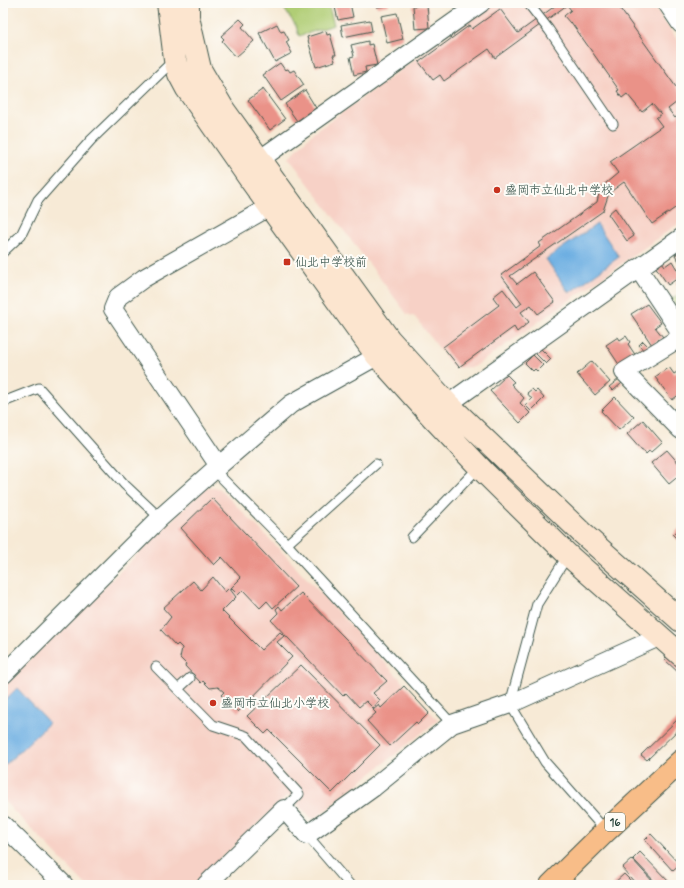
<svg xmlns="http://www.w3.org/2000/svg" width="684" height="888" font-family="Mynerve,'Klee One',sans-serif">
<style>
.built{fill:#f7d1c6}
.green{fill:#b0cd74;stroke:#688554}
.water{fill:#6dafe2;stroke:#46768b}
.building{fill:#ea9288}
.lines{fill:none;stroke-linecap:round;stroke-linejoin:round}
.lane-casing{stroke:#3f574c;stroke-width:11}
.street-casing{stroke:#3f574c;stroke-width:20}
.secondary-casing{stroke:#3f574c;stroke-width:24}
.primary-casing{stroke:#3f574c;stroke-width:24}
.lane{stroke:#fff;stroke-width:9}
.street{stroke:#fff;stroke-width:18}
.secondary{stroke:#fce5cf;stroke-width:22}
.primary{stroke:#f8bd88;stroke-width:22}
.poi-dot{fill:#c8321e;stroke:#fdfcf7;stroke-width:1.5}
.labels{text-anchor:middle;stroke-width:4;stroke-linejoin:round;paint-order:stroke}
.shield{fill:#fdfcf7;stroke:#62766e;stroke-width:1}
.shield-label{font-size:11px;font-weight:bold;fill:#1f3d34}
.poi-label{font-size:12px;fill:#1f3d34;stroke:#fdfcf7;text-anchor:start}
</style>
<rect width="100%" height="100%" fill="#fdfcf7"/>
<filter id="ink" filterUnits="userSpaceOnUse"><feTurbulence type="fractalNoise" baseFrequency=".025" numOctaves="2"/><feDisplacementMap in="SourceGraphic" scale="8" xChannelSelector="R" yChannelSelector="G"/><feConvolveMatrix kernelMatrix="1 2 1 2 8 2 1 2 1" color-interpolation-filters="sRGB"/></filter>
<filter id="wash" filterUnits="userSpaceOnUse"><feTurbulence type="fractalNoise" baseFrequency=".012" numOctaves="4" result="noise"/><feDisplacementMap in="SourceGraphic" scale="16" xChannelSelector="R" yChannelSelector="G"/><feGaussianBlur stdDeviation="0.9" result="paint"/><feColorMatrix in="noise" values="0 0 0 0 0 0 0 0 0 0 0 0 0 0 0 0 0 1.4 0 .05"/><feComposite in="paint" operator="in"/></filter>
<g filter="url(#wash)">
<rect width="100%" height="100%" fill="#f7ead6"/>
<path class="built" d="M493 3H651L681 45V222L474 367 454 368 415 317 407 314 289 158 310 136Z
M205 488H219L286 556 438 720 313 820 288 795 192 885H86L3 800V686Z"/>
<path class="green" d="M280 3H328L334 25 299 36 296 26Z
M681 293V313L671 299Z"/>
<path class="water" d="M597 224 619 257 569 293 546 259Z
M17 688 49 723 4 766 3 702Z"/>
<g id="blocks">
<path class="building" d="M334 3H350L353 17 338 20Z
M376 3H388L389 5 377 7Z
M559 3H616L681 94V99L668 109 675 118 681 113V204L652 224 624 182 609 193 603 211 510 276 517 284 533 272 555 302 538 314 531 305 521 312 529 322 517 332 514 327 459 367 443 347 499 305 493 297 503 289 517 307 522 303 501 275 541 246 539 243 597 202 600 188 618 173 610 162 662 126 656 118 661 114 652 104 642 112 627 94 622 98 617 91 619 90 571 22 570 23 564 16 571 10 567 5 495 58 489 49 444 81 440 75 433 80 419 62 470 25 472 29 500 9 518 33Z
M427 5 429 28 415 29 413 6Z
M397 13 403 39 387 43 381 16Z
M240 19 245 24 242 27 254 41 236 57 222 41 224 39 221 36Z
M370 20 372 31 343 37 341 25Z
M277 24 281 32 284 31 289 40 286 42 292 53 275 62 259 33Z
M326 31 327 35 330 34 336 55H333L335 61 316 67 307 37Z
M368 41V45L372 44 377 65 365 67 366 72 354 75 350 57 354 56 351 45Z
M280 63 285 70 288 69 290 72 294 70 304 85 281 101 263 75Z
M263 89 285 119 270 130 248 100Z
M305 90 316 108 297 121 285 104Z
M615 208 634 236 627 241 608 214Z
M681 251V264L675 255Z
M672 261 681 276 668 285 655 266 662 262 665 266Z
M681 280V290L676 283Z
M647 304 661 323 655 327 663 337 652 345 631 314Z
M626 336 630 342 628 344 638 359 622 369 606 345 618 337 620 340Z
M643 341 649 347 645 352 639 345Z
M541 349 551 359 546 364 536 354Z
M533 355 543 365 537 371 535 369 533 371 525 363Z
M592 361 610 382 595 395 577 374Z
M669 367 674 374 677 372 681 377V393L672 400 655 377Z
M507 375 514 382 511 384 524 398 520 403 530 413 520 423 490 391Z
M619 379 622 383 613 391 609 387Z
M532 389 535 392 537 390 544 398 531 411 525 405 532 399 527 393Z
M615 397 634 417 619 430 601 411Z
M643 420 662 442 651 452 649 451 646 454 644 451H642L627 434Z
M667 450 681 466V474L669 484 651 463Z
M212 498 296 587 273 608 267 601 260 608 243 590 238 595 231 588 241 578 222 557 214 565 181 528Z
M681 527V543L673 535Z
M213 577 225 592 229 588 236 597 222 611 261 650 280 632 284 636 277 642 292 657 238 712 221 695 224 692 218 687 210 688 203 681 201 683 185 666 186 664 180 658 182 648 178 644 176 646 161 630 171 617 163 608 193 581 201 590Z
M301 593 387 681 373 693 380 700 373 708 366 701 359 707 346 693 343 696 271 620 278 613 276 609 279 606 282 610Z
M669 654 681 664V675L664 659Z
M301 665 380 745 332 793 269 730 265 734 247 716Z
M404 686 429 713 418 724 416 722 390 746 367 721 376 713 373 710 379 705 381 708Z
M681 716V727L647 760 641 755Z
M651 834 680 865 673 871 645 840Z
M640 852 672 885H658L633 859Z
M632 859 656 885H637L622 868Z
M624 874 635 885H614L613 884Z"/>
</g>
</g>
<g filter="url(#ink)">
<use href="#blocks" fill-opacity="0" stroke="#3f574c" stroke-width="1"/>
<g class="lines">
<g class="lane-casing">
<path id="lane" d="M528 3 549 30 613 124
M3 252 21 235 38 200 91 140 174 60
M3 402 39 388 125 485 160 518
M214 470 283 540 452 724
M412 537 479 467
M287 544 376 464
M568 555 537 604 510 704 545 762 606 831
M156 667 213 725 246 736 299 794 284 809
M178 689 190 678
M307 835 350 885"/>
</g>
<g class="street-casing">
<path id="street" d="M667 3 681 24
M259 160 481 3
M638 268 681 333
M681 337 624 372 681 430
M448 404 681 238
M219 466 113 309 118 297 144 278 269 207
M3 675 160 518 214 470 291 404 377 356
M3 825 64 885
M206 885 284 809 307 835 374 787 452 724 510 704 661 636"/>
</g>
<g class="secondary-casing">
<path id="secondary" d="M168 3 175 60 179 74 187 89 249 178 377 356 432 417 485 473 568 555 681 655
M188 3V17L200 69 224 110 389 339 448 404 581 532 681 621"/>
</g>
<g class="primary-casing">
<path id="primary" d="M551 885 606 831 681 761"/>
</g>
<use href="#lane" class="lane"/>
<use href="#street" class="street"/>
<use href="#secondary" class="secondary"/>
<use href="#primary" class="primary"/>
</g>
</g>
<g class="poi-dot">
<circle cx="497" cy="190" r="4"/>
<rect x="283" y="258" width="8" height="8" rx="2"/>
<circle cx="213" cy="703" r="4"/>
</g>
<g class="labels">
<rect class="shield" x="605" y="813" width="20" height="18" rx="3"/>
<g class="shield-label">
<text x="615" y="826">16</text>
</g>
<g class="poi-label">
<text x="505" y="194">盛岡市立仙北中学校</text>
<text x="295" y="266">仙北中学校前</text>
<text x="221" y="707">盛岡市立仙北小学校</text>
</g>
</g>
<rect width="684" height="888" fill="none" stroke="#fdfcf7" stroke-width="16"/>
</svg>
